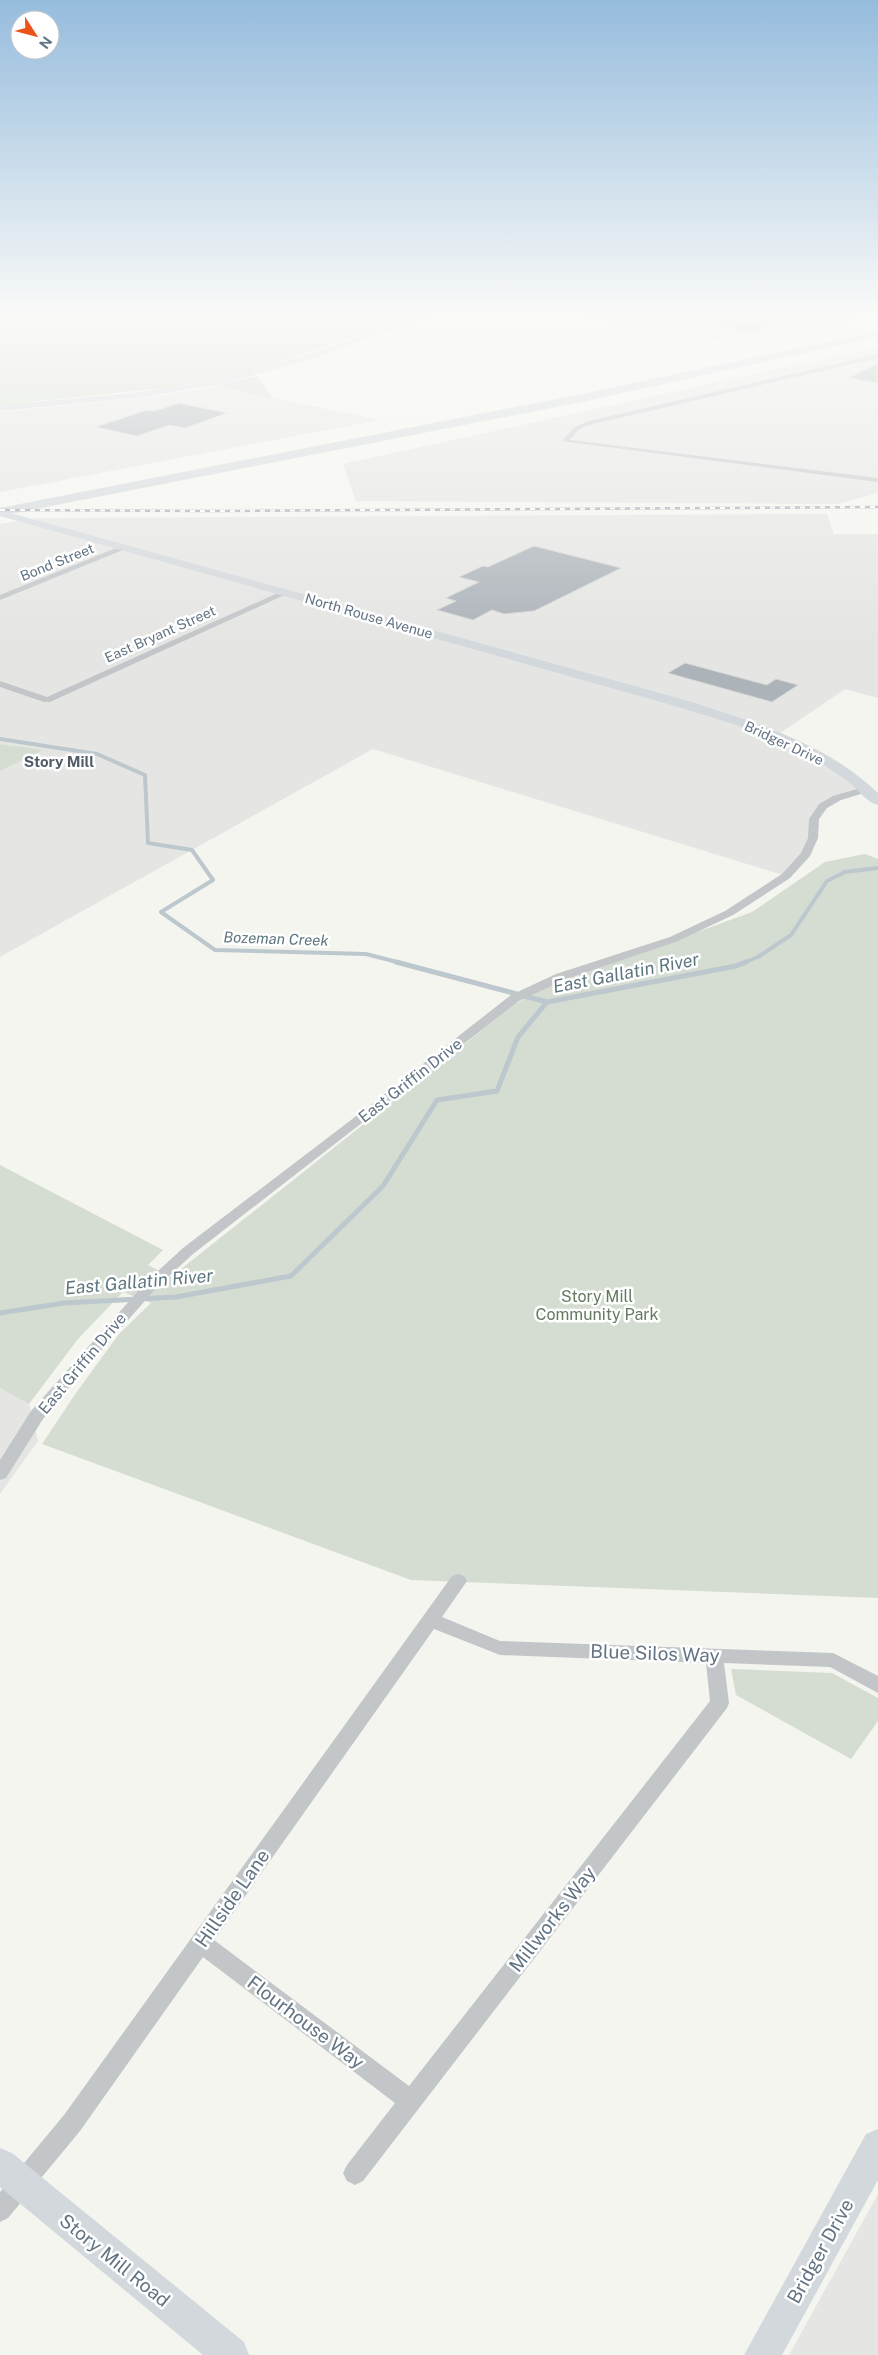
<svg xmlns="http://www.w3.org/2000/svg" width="878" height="2355" font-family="'Public Sans',sans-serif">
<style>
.built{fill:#e5e6e4}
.green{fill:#d5dcd1}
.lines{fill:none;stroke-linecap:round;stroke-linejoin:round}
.stream-far1{stroke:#bcc8cd;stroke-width:4}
.stream{stroke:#bcc8cd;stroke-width:5}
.building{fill:#acb3b9;stroke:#d6d6d3}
.street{fill:#c2c6c9;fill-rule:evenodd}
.secondary{fill:#d3d8dc;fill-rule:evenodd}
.highway{fill:#d3d8dc;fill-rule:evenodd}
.rail-casing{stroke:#a2a8ae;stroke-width:2.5}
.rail{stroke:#fff;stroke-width:2;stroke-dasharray:5;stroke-linecap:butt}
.labels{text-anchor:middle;stroke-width:5;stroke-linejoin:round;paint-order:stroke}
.far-street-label{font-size:14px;fill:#627383;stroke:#fff}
.far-neighbourhood-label{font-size:15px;font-weight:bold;fill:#505c68;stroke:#fff}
.far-water-label{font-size:15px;font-style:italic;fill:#5e7680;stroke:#fff}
.street-label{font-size:16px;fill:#627383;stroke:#fff}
.park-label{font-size:16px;fill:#657a61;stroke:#fff}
.water-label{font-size:18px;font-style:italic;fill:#5e7680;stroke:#fff}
.near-street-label{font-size:19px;fill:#627383;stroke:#fff}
</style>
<rect width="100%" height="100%" fill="#f5f5f0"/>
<path class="built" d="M551 313H878V315L742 344Z
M878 347V493L838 504 356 501 343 464Z
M216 386 380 420 0 492V412L158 396Z
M827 514 834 534H878V698L845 689 776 736 867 789 837 798 814 819 813 838 786 876 373 749 0 957V771L42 750 0 744V524L36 518Z
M0 1388 29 1404 38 1441 0 1494Z
M878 2194V2355H789Z"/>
<path class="green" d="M0 313H426L243 374 174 387 0 405Z
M257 376 272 398 216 386Z
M0 744 43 750 0 771Z
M865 854 878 859V1598L411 1580 42 1444 76 1393 119 1334 151 1303 123 1292 78 1339 29 1404 0 1388V1165L163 1250 148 1265 171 1277 515 1004 544 988 752 912 825 862Z
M731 1669 832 1673 878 1698V1721L851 1759 736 1695Z"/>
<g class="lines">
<path class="stream-far1" d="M0 739 97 754 145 775 148 843 192 850 213 880 161 912 215 950 366 954 401 963
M743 963 758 957 791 935 827 881 845 872 878 868"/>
<path class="stream" d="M396 962 547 1002
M0 1313 64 1303 176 1297 291 1276 383 1186 437 1100 497 1091 518 1037 547 1002 736 966 746 962"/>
</g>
<path class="building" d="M686 313H799V314L754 332 685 321Z
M878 363V383L849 378Z
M179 403 227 413 185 428 170 425 137 436 96 427 147 410 155 411Z
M534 546 621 568 534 611 504 614 492 610 473 620 437 610 456 601 446 598 479 582 459 577 483 566 488 567Z
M685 663 767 685 776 679 798 685 772 702 668 673Z"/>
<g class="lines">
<path class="street" d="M878 354V358L593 424 579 429 570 440 878 478V482L562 441 575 427 589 421Z
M121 546 128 548 0 600V595Z
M282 591 289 593 50 702H44L0 687V681L47 697Z
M867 786 872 789 871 791 841 800 827 808 819 819 818 838 810 856 790 878 733 915 678 941 564 980 519 1001 193 1254 157 1287 73 1383 43 1419 6 1478 0 1480V1460L31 1411 147 1281 183 1248 368 1107 511 995 556 974 670 937 725 911 782 874 801 853 808 838 809 819 819 804 833 796Z
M458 1574 464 1576 467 1581 442 1617 500 1641 833 1653 878 1676V1693L830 1667 724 1663 729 1703 727 1708 363 2181 355 2185 347 2181 343 2173 347 2165 395 2103 203 1957 80 2131 8 2218 0 2222V2192L64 2115 452 1576ZM434 1629 500 1655 706 1663 710 1701 409 2086 214 1940Z"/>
<path class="secondary" d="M427 313H439L308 360 226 383 142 397 0 411V405C76 398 153 394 227 377 295 361 360 336 427 313Z
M0 510 685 700C753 722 825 742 878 793V805C867 803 860 791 851 784 838 774 824 765 809 756 768 733 720 720 675 706L0 516Z
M878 2129V2180L782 2355H744L866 2134Z
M0 2148 12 2153 244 2342 249 2355H203L0 2187Z"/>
<path class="highway" d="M878 331V337L582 402 0 516V508L582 394Z"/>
<g class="rail-casing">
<path id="rail" d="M0 510 211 511 878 507"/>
</g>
<use href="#rail" class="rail"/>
</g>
<linearGradient id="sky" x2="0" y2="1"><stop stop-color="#96bcdd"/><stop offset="0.49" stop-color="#fafaf8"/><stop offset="1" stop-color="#fafaf8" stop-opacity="0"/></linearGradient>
<rect width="878" height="643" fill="url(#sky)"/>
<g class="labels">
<g class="far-street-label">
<text transform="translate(57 562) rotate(-22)" y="5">Bond Street</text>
<text transform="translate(369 616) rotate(16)" y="5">North Rouse Avenue</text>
<text transform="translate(160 634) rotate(-24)" y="5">East Bryant Street</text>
<text transform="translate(784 743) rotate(25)" y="5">Bridger Drive</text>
</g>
<g class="far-neighbourhood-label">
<text x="59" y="767">Story Mill</text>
</g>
<g class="far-water-label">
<text transform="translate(276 939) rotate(2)" y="5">Bozeman Creek</text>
</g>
<g class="street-label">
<text transform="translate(410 1080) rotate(-38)" y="6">East Griffin Drive</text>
<text transform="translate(82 1363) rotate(-50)" y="6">East Griffin Drive</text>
</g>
<g class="park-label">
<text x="597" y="1302">Story Mill<tspan x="597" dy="18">Community Park</tspan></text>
</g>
<g class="water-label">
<text transform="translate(626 973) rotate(-11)" y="6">East Gallatin River</text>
<text transform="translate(139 1282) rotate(-5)" y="6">East Gallatin River</text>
</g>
<g class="near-street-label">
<text transform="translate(655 1653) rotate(2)" y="7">Blue Silos Way</text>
<text transform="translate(232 1898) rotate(-55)" y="7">Hillside Lane</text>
<text transform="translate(552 1919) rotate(-52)" y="7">Millworks Way</text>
<text transform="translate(306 2022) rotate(37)" y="7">Flourhouse Way</text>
<text transform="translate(820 2251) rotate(-61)" y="7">Bridger Drive</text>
<text transform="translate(115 2260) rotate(39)" y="7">Story Mill Road</text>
</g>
</g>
<g transform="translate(35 35) rotate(126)"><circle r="24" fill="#ffffff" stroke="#c0c7cd"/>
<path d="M0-4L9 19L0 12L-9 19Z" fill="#ea541b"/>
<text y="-8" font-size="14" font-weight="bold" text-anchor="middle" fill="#627383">N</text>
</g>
</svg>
